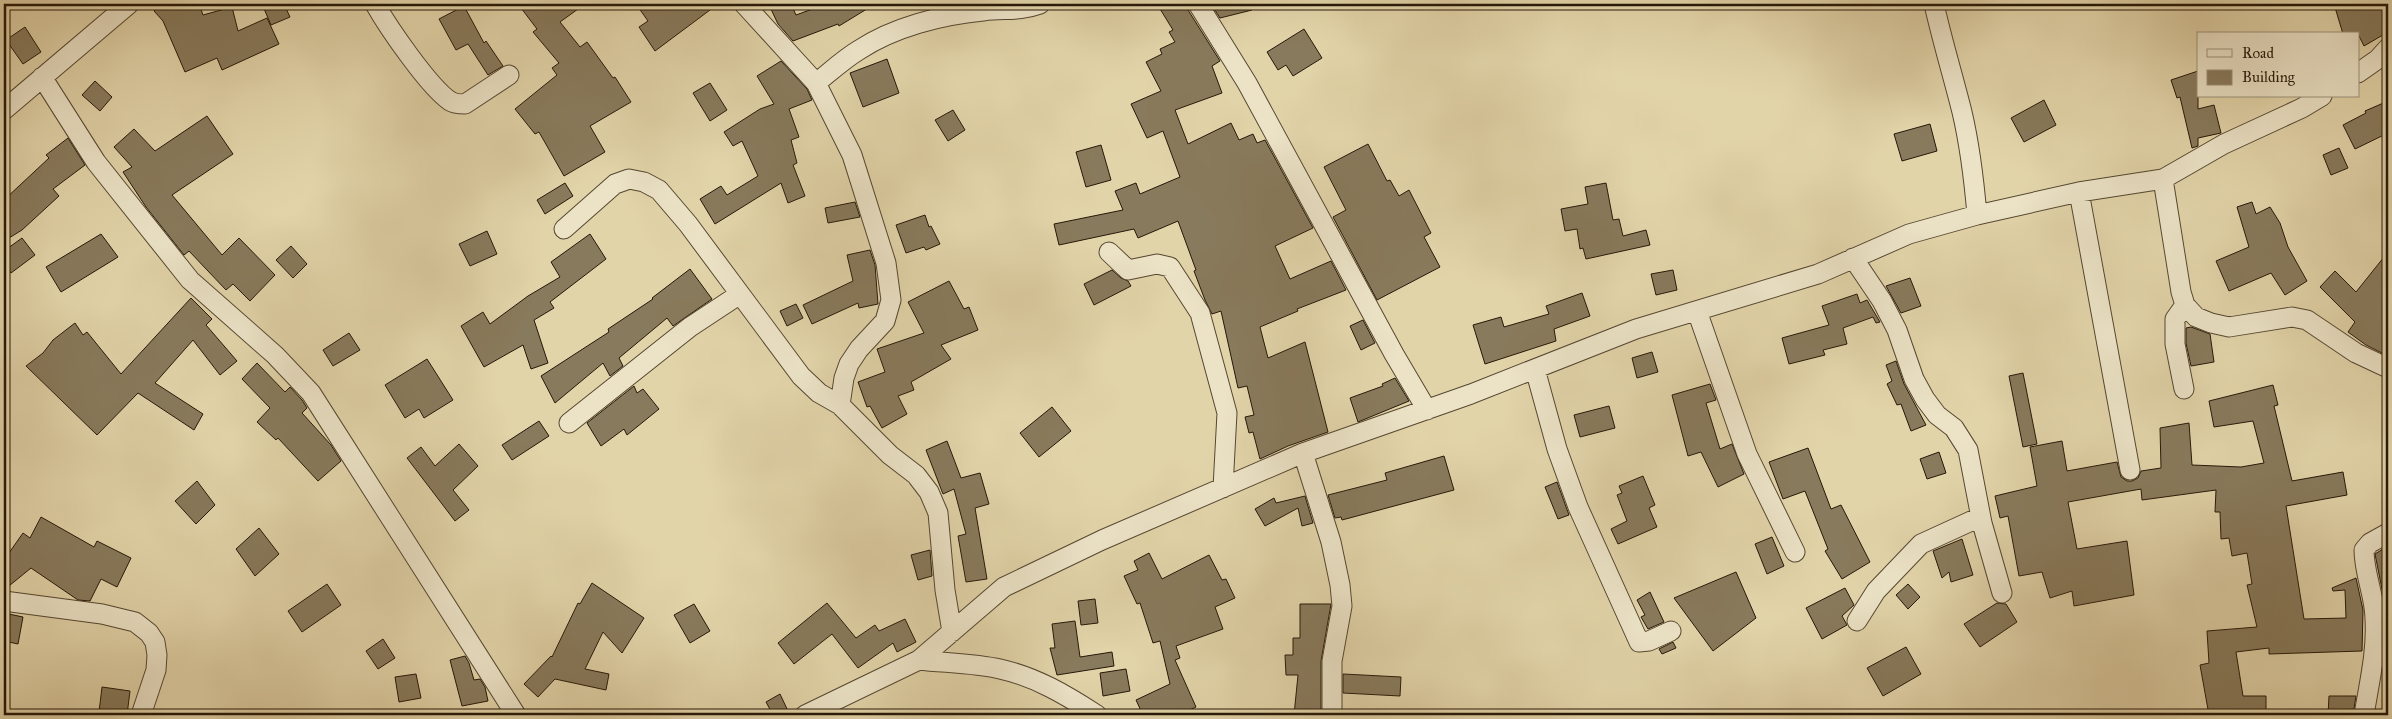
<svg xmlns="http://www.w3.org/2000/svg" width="2392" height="719" font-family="'IM FELL Great Primer',serif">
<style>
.building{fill:#887a5c;stroke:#261809}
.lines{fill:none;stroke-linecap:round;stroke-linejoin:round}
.minor-casing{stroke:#554731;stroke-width:21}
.minor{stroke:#ece3c7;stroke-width:19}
</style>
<rect width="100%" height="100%" fill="#e2d4a9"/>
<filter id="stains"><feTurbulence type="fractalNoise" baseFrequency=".004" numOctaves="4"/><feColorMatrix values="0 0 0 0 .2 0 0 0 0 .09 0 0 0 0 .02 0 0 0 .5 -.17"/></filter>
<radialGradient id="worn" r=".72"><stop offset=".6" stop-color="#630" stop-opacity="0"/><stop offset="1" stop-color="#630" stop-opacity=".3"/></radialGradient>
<path class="building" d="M162 4H199L203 15 232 7 238 31 267 18 279 44 222 70 217 58 185 72 163 21 154 11Z
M262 4H284L290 17 271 25Z
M518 4H585L560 22 580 47 587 42 613 78 615 77 631 102 590 126 605 152 564 176 539 132 535 134 515 109 557 75 552 68 559 63 533 32 537 29Z
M636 4H718L655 51 639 27 648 21Z
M779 4H791L796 15 826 4H875L839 26 838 24 793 41 778 24 770 7Z
M1157 4H1187L1188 10 1220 61 1212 66 1222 93 1175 110 1188 144 1231 123 1239 140 1253 134 1257 143 1265 140 1313 228 1275 246 1290 279 1331 261 1346 290 1297 309 1298 311 1260 327 1268 358 1305 342 1328 432 1288 446 1260 459 1253 432 1249 433 1245 417 1254 415 1247 386 1238 388 1221 311 1212 314 1205 300 1194 271 1196 270 1178 221 1138 238 1134 229 1059 245 1054 224 1123 210 1115 191 1136 183 1140 194 1180 177 1163 131 1147 138 1131 104 1161 91 1146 62 1162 54 1160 49 1175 42 1169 32 1173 30Z
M1211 4H1251L1252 10 1220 18Z
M2334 4H2379L2388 19V32L2364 46 2358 34H2343Z
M464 6 484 43 486 41 503 66 488 75 468 44 456 50 439 19Z
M25 27 41 52 23 64 6 40Z
M1304 29 1322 58 1293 76 1286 65 1278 70 1267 52Z
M887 59 899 93 863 107 850 73Z
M781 61 807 89 812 100 789 109 799 137 791 140 797 163 793 165 805 196 788 203 781 183 715 224 700 199 721 186 727 195 758 176 742 141 733 146 724 132 760 109 774 104 757 76Z
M2198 71V109L2214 105 2221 133 2198 138V146L2192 148 2180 97 2177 98 2171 80Z
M95 81 112 97 100 111 82 95Z
M710 83 727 110 710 121 693 93Z
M2044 100 2056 125 2024 142 2011 118Z
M2388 101V133L2355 149 2343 125 2366 113 2365 111Z
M953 110 965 130 948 141 935 120Z
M207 116 233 154 172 195 222 255 239 238 275 275 250 301 233 284 226 290 189 251 184 255 146 207 123 172 132 167 114 147 134 129 155 151Z
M1930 124 1937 151 1902 161 1894 134Z
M68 138 85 165 53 189 59 196 22 230 9 238 4 229V200L49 158 46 155Z
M1368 144 1387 181 1390 180 1399 196 1409 190 1431 233 1424 237 1440 267 1377 300 1333 217 1346 210 1324 167Z
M1101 145 1111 180 1086 187 1076 152Z
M2339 148 2348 168 2331 175 2323 155Z
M565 183 573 196 545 214 537 200Z
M1606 183 1613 220 1619 219 1623 236 1646 230 1650 245 1586 259 1583 248 1580 249 1577 229 1565 231 1561 209 1588 204 1585 187Z
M855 202 860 217 828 223 825 208Z
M2252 202 2256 214 2270 207 2280 223 2288 247 2307 281 2285 295 2271 273 2229 291 2216 261 2249 247 2237 207Z
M925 215 929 227 931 226 940 244 926 250 924 247 906 253 896 225Z
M487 231 497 254 470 266 459 244Z
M101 234 118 257 61 292 46 267Z
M590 234 606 259 550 302 554 308 534 320 548 363 531 369 523 345 484 367 461 326 483 312 490 324 528 296 560 277 551 262Z
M22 238 35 255 11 273 4 263V251Z
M291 246 307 264 293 278 276 260Z
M870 250 875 265 878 304 859 308 858 303 812 324 803 305 853 281 847 255Z
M2388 252V356L2366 345 2348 332 2355 322 2320 287 2335 271 2356 292Z
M690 269 712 299 673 326 667 318 619 358 623 366 610 376 603 363 555 403 541 376 609 332 608 329 653 299 652 298Z
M1112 270 1121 278 1128 281 1131 286 1094 305 1084 284Z
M1673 270 1677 290 1656 295 1651 274Z
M1910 278 1921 306 1901 313 1886 286Z
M949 281 964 309 969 307 978 330 941 345 951 359 911 382 914 390 898 396 907 414 882 428 870 406 867 407 858 382 885 372 877 349 924 333 908 302Z
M1582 293 1590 316 1554 329 1556 341 1485 364 1473 325 1501 317 1504 327 1549 314 1546 306Z
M1857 294 1860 303 1867 300 1880 322 1876 323 1873 317 1843 328 1847 344 1823 350 1825 355 1789 364 1782 338 1829 325 1822 306Z
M191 298 212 319 206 325 237 361 220 375 193 340 155 383 203 414 194 430 138 393 97 435 26 366 43 353 53 340 75 323 83 335 87 332 121 374Z
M796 304 803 318 787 326 780 311Z
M1363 320 1375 343 1361 350 1350 326Z
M2191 327 2210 334 2214 362 2191 366 2186 343V328Z
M349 333 360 350 333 366 323 350Z
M1652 352 1658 372 1637 378 1632 358Z
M427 359 453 400 424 418 419 409 405 418 385 385Z
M1896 361 1904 384 1926 425 1911 431 1901 404 1897 405 1887 384 1892 381 1886 365Z
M257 363 285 392 290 387 302 400 307 408 302 413 331 445 341 461 318 481 278 438 276 440 257 422 270 408 242 379Z
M2023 373 2037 444 2023 447 2009 376Z
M1395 378 1409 401 1358 422 1350 398 1383 386 1382 384Z
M1710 384 1716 400 1706 403 1720 449 1732 444 1744 474 1718 487 1701 452 1688 456 1672 395Z
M2273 385 2278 405 2274 406 2292 481 2343 472 2347 495 2286 506 2304 619 2346 618 2345 590 2333 591 2332 588 2356 578 2363 610 2362 651 2269 654V648L2236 652 2243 696H2266V715H2209L2200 665 2209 663 2207 631 2257 627 2247 585 2252 584 2247 553 2232 556 2229 538 2221 539 2220 512H2215L2216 490 2142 500 2141 489 2068 502 2077 549 2127 541 2134 595 2074 606 2072 591 2050 598 2042 572 2019 576 2008 516 2000 518 1995 496 2037 486 2030 447 2062 441 2067 471 2117 462 2121 477 2127 481H2132L2138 478 2141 471 2161 468 2160 428 2189 423 2192 465 2241 467 2264 463 2253 421 2214 427 2209 401Z
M634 386 637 393 643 389 659 409 627 435 624 429 601 446 587 423Z
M1609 406 1615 428 1580 437 1574 415Z
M1052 407 1071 431 1039 457 1020 433Z
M539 421 549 436 512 460 502 445Z
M947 441 961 478 980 473 989 504 975 508 987 579 966 582 958 536 966 534 954 489 943 494 926 450Z
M459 444 478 466 453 490 469 510 455 521 407 458 421 447 435 466Z
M1808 448 1831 509 1841 505 1870 562 1842 579 1825 551 1828 549 1805 491 1783 499 1769 462Z
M1939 452 1946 473 1927 479 1920 459Z
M1444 456 1454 490 1342 520 1341 517 1335 518 1328 495 1387 480 1385 473Z
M1643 476 1655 505 1649 508 1657 527 1618 544 1611 529 1627 521 1617 495 1622 493 1619 486Z
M197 481 215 505 196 524 175 501Z
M1557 482 1569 515 1558 519 1545 487Z
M1305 496 1313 523 1302 526 1298 508 1265 526 1255 509 1274 498 1276 503Z
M41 517 94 547 97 541 131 558 117 587 101 579 90 601 78 600 31 568 4 590V560L23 533 30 538Z
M259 528 279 554 255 576 236 549Z
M1772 537 1784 566 1767 574 1755 544Z
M1962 539 1973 575 1951 582 1949 572 1942 578 1933 551Z
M2388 546V639L2386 640V609L2375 554Z
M930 550 932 576 918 580 911 555Z
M1149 553 1162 579 1209 555 1222 580 1226 579 1235 598 1215 607 1223 629 1176 646 1180 658 1175 660 1196 707 1179 715H1143L1136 700 1170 684 1160 641 1153 643 1140 603 1137 604 1124 576 1138 570 1134 561Z
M1736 572 1756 618 1713 651 1674 598Z
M592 583 644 618 622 653 603 632 585 669 609 674 606 690 555 679 538 697 524 684 551 656 552 657 578 603 580 604Z
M327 584 341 605 302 632 288 611Z
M1908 584 1920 597 1908 609 1896 595Z
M1845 588 1854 605 1842 616 1847 625 1822 639 1806 608Z
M1650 592 1664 622 1648 629 1641 617 1645 615 1637 600Z
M1095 599 1098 623 1081 625 1078 601Z
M827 603 856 638 875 625 879 631 905 619 916 642 897 652 893 643 858 668 832 634 794 664 778 643Z
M1997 603 2006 604 2017 622 1980 647 1964 624Z
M694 604 710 631 690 643 674 615Z
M1300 604H1331L1321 661V715H1294L1298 675H1286L1285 655H1293V638H1300Z
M4 613 23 617 18 644 4 641Z
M1075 621 1080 657 1112 652 1114 666 1057 675 1050 648H1055L1052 624Z
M383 639 395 658 378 669 366 651Z
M1673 642 1676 648 1662 654 1659 649Z
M1906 647 1921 674 1883 696 1867 668Z
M465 656 469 663 474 680 480 679 485 687 488 701 462 706 450 660Z
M1126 669 1130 691 1103 696 1100 673Z
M416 674 421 698 399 702 395 677Z
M1343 674 1401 677 1400 696 1343 693Z
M102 687 130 691 127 715 99 712Z
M780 694 788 711 780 715H773L766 702Z
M2329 696H2356L2353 715H2328Z"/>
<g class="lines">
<g class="minor-casing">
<path id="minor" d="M375 4C388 27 429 87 450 101 455 104 460 104 465 104L509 75
M744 4 816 83 852 155 886 263 891 300 885 321 859 349 849 364 844 378 840 405 890 455 916 475 929 492 938 513 945 590 952 632
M1198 4 1247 83 1394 354 1427 410
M1934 4C1942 40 1953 76 1962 112 1970 146 1974 180 1977 215
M2358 73 2378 59 2388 48
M42 77 96 162 190 280 275 355 311 393 516 715
M816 83C830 72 844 59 859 50 894 27 941 15 983 11 1006 8 1017 12 1040 4
M4 110 129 4
M2163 179 2181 292 2185 305 2196 317 2211 323 2229 327 2292 317 2307 320 2356 353 2388 368
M2079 192 2130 470
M564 229 615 184 629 179 644 182 659 190 688 224 801 376 819 393 840 405
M1109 252 1128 270 1157 264 1170 267 1200 313 1227 413 1223 488
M1853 258 1882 301 1897 330 1914 379 1925 399 1937 415 1954 428 1968 450 1982 523 2002 593
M1697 311 1747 454 1795 552
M1535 369 1557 449 1578 507 1639 642 1649 641 1671 631
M2184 389 2175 344V319L2185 305
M569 423 690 327 740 294
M1303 453 1331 542 1340 585 1342 606 1332 661V715
M4 601 102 614 135 622 149 633 155 642 157 655 156 670 141 715
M1857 621 1876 591 1921 544 1980 517
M919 660C945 663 974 663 1000 669 1036 677 1066 695 1097 715
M805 715 919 660 1004 587 1102 540 1303 453 1471 394 1636 329 1818 274 1909 234 1977 215 2079 192 2163 179 2224 144 2302 108 2322 96
M2364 715C2369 684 2377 651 2375 619 2375 596 2364 574 2364 550L2370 543 2388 533"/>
</g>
<use href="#minor" class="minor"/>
</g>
<rect width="2392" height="719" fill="none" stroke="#e2d4a9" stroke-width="20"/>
<rect x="5" y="5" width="2382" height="709" fill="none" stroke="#261809" stroke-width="2.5"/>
<rect x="10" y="10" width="2372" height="699" fill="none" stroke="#261809"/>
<rect x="2197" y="32" width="162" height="65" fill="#ece3c7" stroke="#9d927b"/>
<rect x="2207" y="49" width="25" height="8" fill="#ece3c7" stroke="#9d927b"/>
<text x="2242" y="58" font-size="15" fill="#261809">Road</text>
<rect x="2207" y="70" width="25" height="15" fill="#887a5c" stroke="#9d927b"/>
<text x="2242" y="82" font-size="15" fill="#261809">Building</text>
<rect width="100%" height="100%" filter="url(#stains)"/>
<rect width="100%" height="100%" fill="url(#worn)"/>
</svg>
